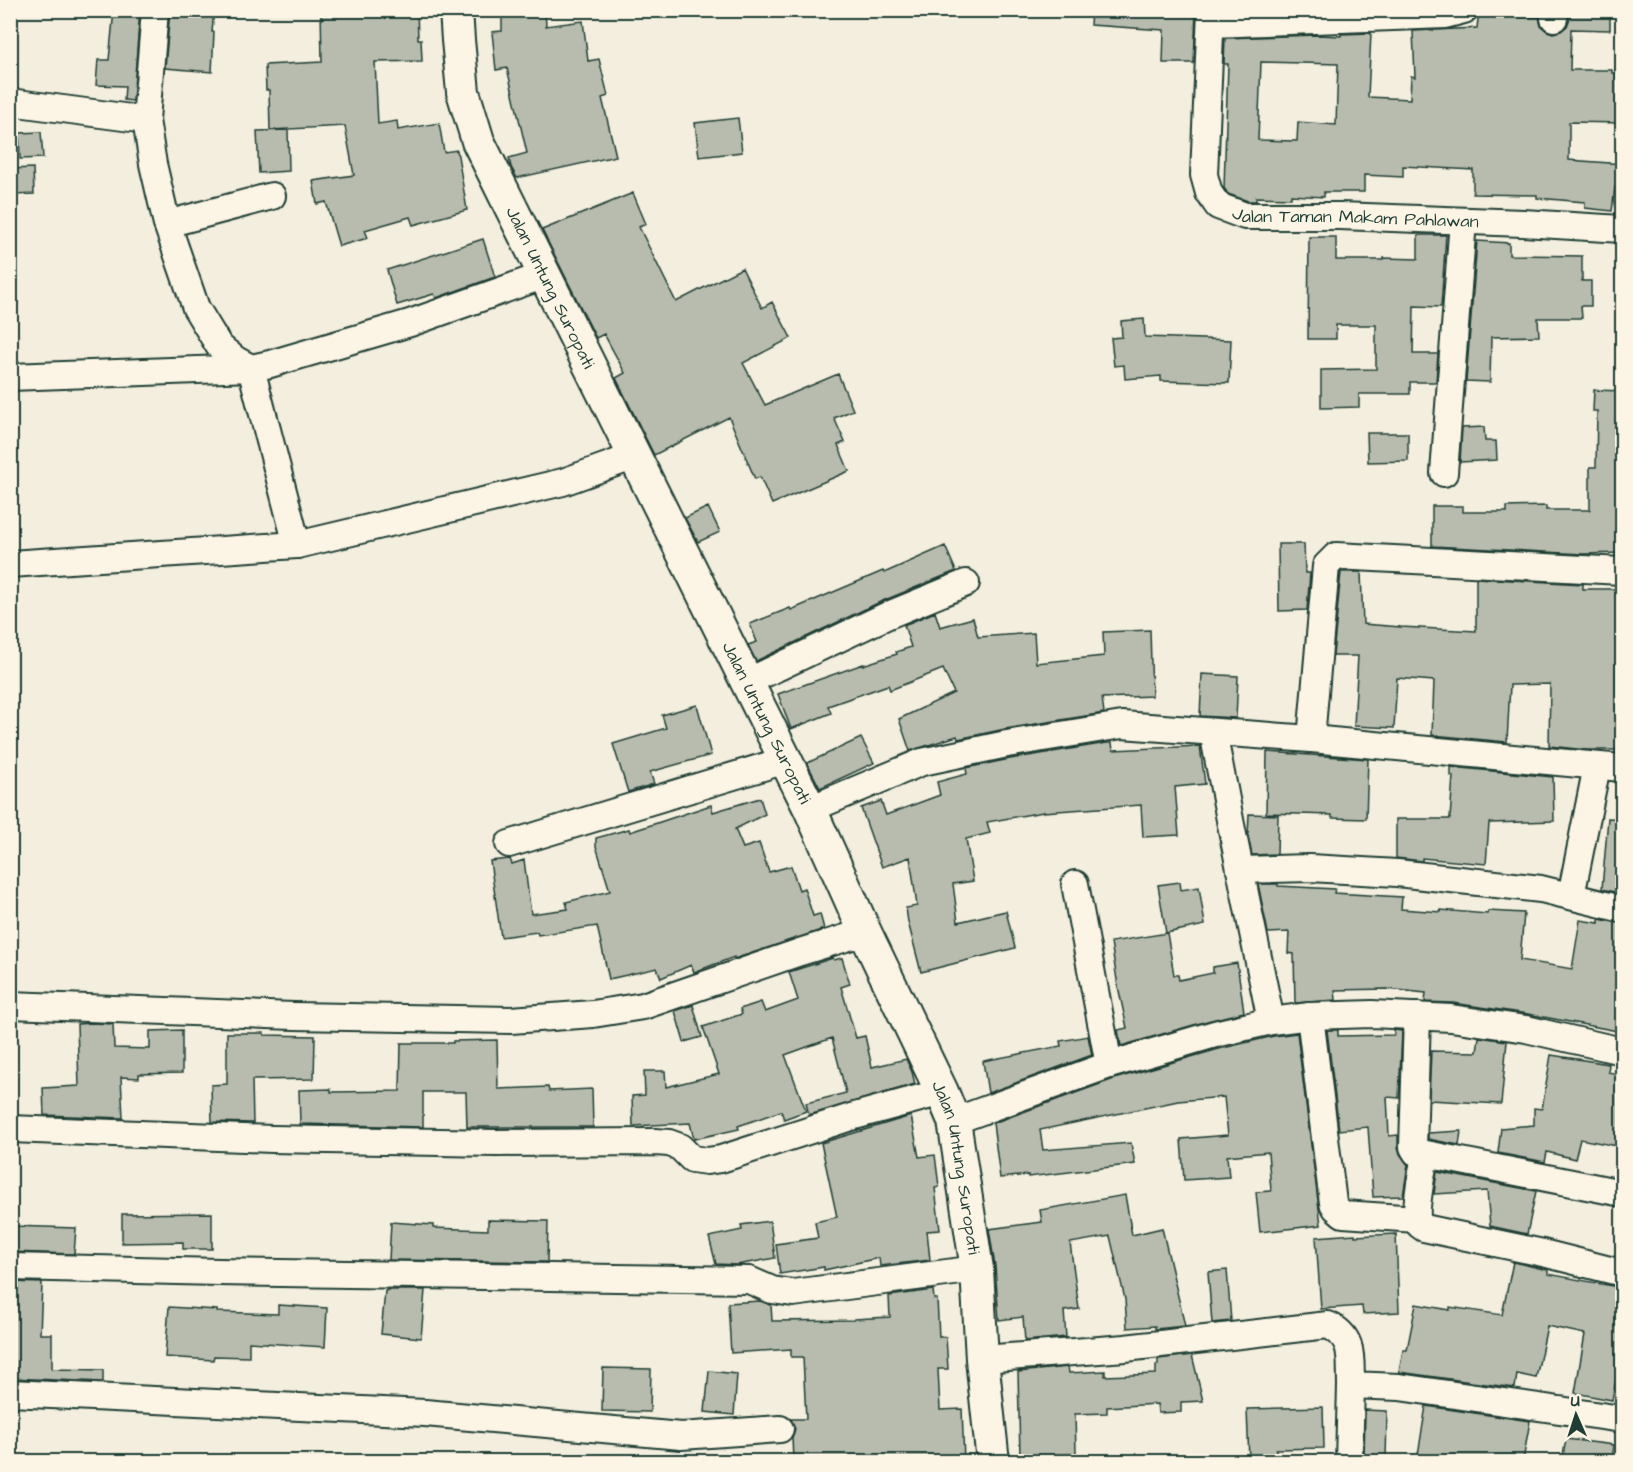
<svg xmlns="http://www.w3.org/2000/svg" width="1633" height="1472" font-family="'Architects Daughter',sans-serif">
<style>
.building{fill:#b8bcae;stroke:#1f3d34;stroke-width:1.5;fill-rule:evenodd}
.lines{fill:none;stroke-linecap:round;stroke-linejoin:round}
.minor-casing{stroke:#1f3d34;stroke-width:30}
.major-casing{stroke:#1f3d34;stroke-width:36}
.minor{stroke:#fcf5e5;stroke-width:26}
.major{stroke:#fcf5e5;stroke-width:32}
.labels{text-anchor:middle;stroke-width:4.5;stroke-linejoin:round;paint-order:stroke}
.street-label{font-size:18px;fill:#1f3d34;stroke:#fcf5e5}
</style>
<rect width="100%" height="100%" fill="#f3eede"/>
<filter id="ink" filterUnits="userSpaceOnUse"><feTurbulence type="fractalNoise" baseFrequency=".0167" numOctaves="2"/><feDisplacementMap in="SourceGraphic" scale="12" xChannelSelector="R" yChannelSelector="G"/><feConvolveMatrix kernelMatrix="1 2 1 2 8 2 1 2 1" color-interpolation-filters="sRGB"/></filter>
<g filter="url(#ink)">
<path class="building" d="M114 10H140L133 101 124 100 125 86 96 85 98 60H109Z
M170 10H214L212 32H214L212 72 165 68Z
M321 10H417L418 39H421L422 61 375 62 378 124 397 121 398 130 439 123 444 152 457 150 467 210 413 225 410 217 365 230 368 238 339 246 326 202 317 204 313 181 354 175 345 126 270 130 269 90H266L265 65 322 62Z
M502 10H545L546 26 583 21 588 61 599 59 608 96 602 98 616 156 517 178 511 167 509 158 527 153 507 68 496 70 492 32 502 31Z
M1091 10H1196L1194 63H1163L1164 30 1090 25Z
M1479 10H1504V17H1539L1541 26 1547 31 1553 33 1561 31 1567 26 1570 18V10H1610V30L1571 29 1570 70H1612V73H1623V123L1569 122V160L1623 164V188L1615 187 1612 211 1585 208V202L1537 198V195L1473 194V170L1403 166V177L1364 175V192H1324V197L1291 195V198L1256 197V201H1248L1228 194 1224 188 1228 64H1224L1225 38 1318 35 1341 36V34L1371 33 1368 97 1410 99 1411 76 1415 77 1413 31 1477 28ZM1261 62 1338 64 1336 125 1298 122 1297 141 1258 140Z
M738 118 742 152 699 157 695 123Z
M288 130 289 171 259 173 257 131Z
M41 132 43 158 20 159 19 133Z
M33 168 34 194 13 195 11 169Z
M633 193 646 224 639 227 676 302 742 268 762 308 772 302 791 338 743 363 765 405 838 374 853 410 834 418 845 442 838 445 849 471 772 504 760 477 755 479 729 417 654 455 616 378 625 373 604 334 596 338 542 230Z
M1418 235H1446L1441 307 1414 306 1413 354H1438L1436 382H1410V394H1359V407L1321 408V370L1376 369V325H1336V339H1308L1309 237H1336V260H1383V258L1418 259Z
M483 239 495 277 436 298 434 294 397 305 387 270Z
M1477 241 1509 243V255L1582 256V281H1591V306H1581L1582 318H1538L1539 336 1491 337 1490 382 1466 381Z
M1144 319 1145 337 1231 340 1229 383 1161 381V376L1125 379 1124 365 1114 366 1111 338 1122 337 1121 321Z
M1594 390 1623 391V464H1616V510H1622V553L1583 554 1432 546V506H1463V512H1507V507L1546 506V510H1590V467H1596L1597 411H1593Z
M1484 427 1485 441H1496L1497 460 1460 462 1462 428Z
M1367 433H1408V461L1368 462Z
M708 507 720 532 698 542 685 518Z
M1278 544H1304L1305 573H1310L1307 610 1279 611Z
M945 546 956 571 880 602 756 661 748 645 757 642 750 624 790 608 791 610 883 571 884 573Z
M1341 572H1361L1363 624 1401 627 1476 631V578L1583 584V589H1623V750H1587L1549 746 1550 684 1510 685 1507 742 1432 735 1434 681 1397 678 1394 728 1354 726 1358 656H1333Z
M935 612 940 627 973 618 978 637 1034 633 1036 663 1104 656 1103 632 1150 630 1152 696 1102 698 1104 713 1005 729 958 739 957 736 910 751 899 719 954 693 943 669 890 690 888 685 828 706 831 713 791 729 778 694 863 664V665L897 654 896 652 911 647 904 625Z
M1202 674 1238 676 1236 718 1200 716Z
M697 705 711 755 650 772 654 784 628 792 613 744 666 728 662 715Z
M861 738 874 763 820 788 807 763Z
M1107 743H1112L1113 750 1200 746 1205 784 1175 787 1179 835 1143 837 1141 805 1043 812 987 822 990 833 966 839 973 881 953 884 958 922 1006 911 1015 948 921 972 908 922 906 908 917 906 910 857 882 867 861 808 881 801 886 815 940 795 937 782 967 774 966 768 1010 759Z
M1267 752 1368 759 1366 819 1332 818V815L1266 813Z
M1451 767 1553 777 1554 821 1489 823 1486 864 1422 858V861L1396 858V819H1450L1453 776H1451Z
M760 798 765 814 735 829 743 848 759 843 769 872 791 866 799 890 804 888 813 916 820 914 824 929 734 959V957L694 972 691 965 661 978 657 968 609 979 597 926 538 935 537 932 501 937 490 861 510 859 512 864 524 860 531 914 568 909 566 902 610 891 596 846V838L629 829 630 832 711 805 713 812Z
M1249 814 1278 815 1277 854 1252 855 1248 836Z
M1608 818 1623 819V894L1602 889Z
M1180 882 1181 890 1199 887 1205 925 1166 933 1158 885Z
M1258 884H1278V886L1335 889 1334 893 1402 897 1401 909 1441 912V910L1487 914 1488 911 1524 913 1520 960 1572 969 1580 920 1599 923V919L1623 924V1032L1528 1014 1453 1003 1425 1002 1426 993 1387 989 1335 990 1336 1000 1295 1003 1294 954 1288 953 1289 932 1268 933Z
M1167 933 1174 975H1178L1179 980 1213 973V967L1237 963 1244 1012 1211 1020 1121 1046 1118 1030 1127 1028 1118 986 1111 942Z
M833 958 834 960 842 958 850 984 841 987 856 1038 865 1036 872 1067 906 1059 912 1072 915 1084 809 1115 806 1103 846 1093 832 1038 785 1055 806 1111 784 1119 781 1111 738 1126 739 1129 694 1139 690 1123 633 1126 632 1096 645 1095 644 1071H665L666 1087 719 1074 703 1027 742 1014 740 1009 761 1002 765 1012 798 1000 789 972Z
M693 1005 702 1037 684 1042 675 1011Z
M92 1023 113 1024 114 1048 150 1049V1031L182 1030V1073L139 1074V1078L121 1077 123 1118 44 1115 43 1088 79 1086 77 1024Z
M1327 1030H1338V1036L1394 1035V1030L1402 1031 1399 1098 1387 1097 1389 1136 1398 1135V1147L1400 1154 1408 1165 1403 1196 1373 1197 1368 1127 1339 1130Z
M227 1033H264V1035L315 1036 314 1079 252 1080 253 1123 212 1122 211 1085 227 1084Z
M1297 1033 1321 1225 1260 1232 1256 1192 1271 1191 1268 1152 1227 1156 1229 1177 1184 1180 1181 1139 1228 1135 1224 1097 1178 1101 1040 1130 1043 1150 1131 1143 1135 1164 1028 1177V1175L1000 1178 993 1123 1114 1079 1219 1049 1274 1036Z
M1088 1036 1092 1055 988 1093 983 1061 1061 1046 1060 1041Z
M1479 1037 1507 1041 1501 1104 1429 1100 1431 1051 1477 1052Z
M497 1040 498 1089 548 1087 549 1091 592 1089 593 1127H467L466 1092H423V1127L300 1124 299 1090 331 1089V1092L400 1091 401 1043H453V1041Z
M1551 1055 1609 1064 1608 1072 1623 1075V1147L1580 1139 1575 1159 1547 1152 1545 1162 1498 1153 1501 1128 1534 1125V1108L1542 1109Z
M911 1116 919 1157 935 1155 939 1187 935 1188 940 1230 927 1231 930 1260 880 1266 879 1258 824 1270V1267L780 1274 776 1244 818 1238 815 1222 837 1217 821 1143Z
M1461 1131 1459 1145 1428 1139V1133Z
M1437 1172 1536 1191 1527 1234 1490 1226 1487 1191 1434 1194Z
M1125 1195 1132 1235 1162 1228 1185 1326 1155 1329V1326L1127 1328 1125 1299 1110 1236 1070 1243 1079 1309 1064 1311 1066 1337 1025 1341 1023 1317 999 1320 995 1266 989 1229 1042 1222 1040 1210Z
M212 1213V1249H183V1242L122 1243V1214Z
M488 1220 548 1221 547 1262 389 1260 391 1222 433 1225V1228L488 1230Z
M770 1221 775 1258 737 1265 716 1264 709 1237 742 1230 741 1225Z
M10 1226 76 1228 74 1254 10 1252Z
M1355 1234V1236L1396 1234 1399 1312 1363 1314 1362 1306 1321 1309 1316 1237Z
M1513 1262 1548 1270V1274L1623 1288V1343L1612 1400 1575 1393 1585 1334 1547 1326 1536 1378 1517 1374 1515 1388 1399 1372 1403 1350H1407L1416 1304 1450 1310V1307L1502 1315Z
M1227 1270 1231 1321 1212 1323 1208 1272Z
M10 1282 42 1283 40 1334H52V1369L103 1370V1382L10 1378Z
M387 1290H425L421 1338 381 1334 385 1291H386Z
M933 1290 934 1299H937L939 1337H946L948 1369H938L940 1410 962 1409 964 1461H793L792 1437 795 1429 791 1419H806L803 1357H791V1349L731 1353 728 1303 760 1301 771 1305 772 1321 854 1320V1319L890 1317 889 1296Z
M278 1305 327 1308 325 1347 249 1342V1357L214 1356 213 1360 165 1357 169 1307 217 1310V1312L278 1314Z
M1192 1355 1203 1401 1181 1402V1412L1158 1413 1157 1404 1107 1407V1413L1075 1414 1076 1454 1020 1456 1018 1372 1068 1367 1069 1373 1105 1371V1376L1156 1374V1365H1158V1359Z
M603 1368 651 1369 650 1412 602 1411Z
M709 1371 737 1374 734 1415 705 1412Z
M1426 1406 1530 1421 1523 1461H1508L1489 1458 1488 1461H1417Z
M1323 1407 1324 1448 1276 1449V1461H1249L1247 1409Z
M1365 1410 1387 1411 1386 1461H1364Z
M1566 1439 1614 1445 1612 1461H1562Z"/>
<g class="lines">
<g class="minor-casing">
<g id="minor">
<path d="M155 10 146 120 153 164 167 224 196 308 219 346 236 360 251 368 270 364 410 323 545 275"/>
<path id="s1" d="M1211 10 1204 175 1209 193 1218 206 1245 216H1340L1523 223 1622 229"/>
<path d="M1554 10V18"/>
<path d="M1211 24 1445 15 1464 10"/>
<path d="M10 102 146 120"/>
<path d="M167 224 272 196"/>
<path d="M10 377 251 368 297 545"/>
<path d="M1444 473 1463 221"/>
<path d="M10 564 297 545 563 482 635 456"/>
<path d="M747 682 886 616 966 583"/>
<path d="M1213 732 1231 825 1271 1021"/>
<path d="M1311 739 1326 566 1336 556 1622 571"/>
<path d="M810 809 922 762 1007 744 1122 725 1311 739 1622 768"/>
<path d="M509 844 786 760"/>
<path d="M1240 870 1310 868 1397 873 1541 889 1622 909"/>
<path d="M1075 884 1109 1065"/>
<path d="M1571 896 1597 766"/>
<path d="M10 1005 294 1016 511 1020 593 1014 643 1006 800 952 865 932"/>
<path d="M1310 1016 1333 1203 1336 1208 1343 1214 1417 1219"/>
<path d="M1417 1016 1413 1147 1416 1152 1622 1193"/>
<path d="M954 1121 1109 1065 1215 1034 1271 1021 1310 1016 1372 1014 1451 1018 1526 1029 1622 1051"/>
<path d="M10 1129 272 1139 496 1143 655 1142 669 1143 680 1147 692 1159 707 1161 721 1159 851 1117 942 1092"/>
<path d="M1425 1155C1423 1168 1414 1210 1418 1221 1419 1226 1420 1225 1424 1228L1543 1253 1622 1273"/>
<path d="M10 1267 219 1272 749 1280 772 1290 793 1293 977 1269"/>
<path d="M982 1359 1125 1348 1328 1325C1355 1337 1350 1359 1351 1385L1399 1387 1622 1419"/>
<path d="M10 1393 425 1413 681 1436 780 1429"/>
<path d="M1349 1462 1351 1385"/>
</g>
</g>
<g class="major-casing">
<g id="major">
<path id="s2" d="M456 10 458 40 463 92 478 141 810 809 865 932 942 1092 954 1121 977 1269 982 1359 993 1462"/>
</g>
</g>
<use href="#minor" class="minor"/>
<use href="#major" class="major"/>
</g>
</g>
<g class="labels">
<g class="street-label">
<text dy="6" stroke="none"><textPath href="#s1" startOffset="339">Jalan Taman Makam Pahlawan</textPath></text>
<text dy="6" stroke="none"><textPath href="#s2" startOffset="297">Jalan Untung Suropati</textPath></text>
<text dy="6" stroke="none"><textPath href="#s2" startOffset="783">Jalan Untung Suropati</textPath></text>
<text dy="6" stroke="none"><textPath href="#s2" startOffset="1269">Jalan Untung Suropati</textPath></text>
</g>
</g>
<rect width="1633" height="1472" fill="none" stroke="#fcf5e5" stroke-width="36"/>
<rect x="18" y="18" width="1597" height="1436" fill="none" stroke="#1f3d34" stroke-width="2" filter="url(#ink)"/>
<g transform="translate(1576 1415) rotate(357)" stroke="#fcf5e5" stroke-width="4.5" paint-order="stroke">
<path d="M0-4.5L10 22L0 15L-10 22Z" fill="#1f3d34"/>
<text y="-9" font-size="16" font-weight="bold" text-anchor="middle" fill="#1f3d34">U</text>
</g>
</svg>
